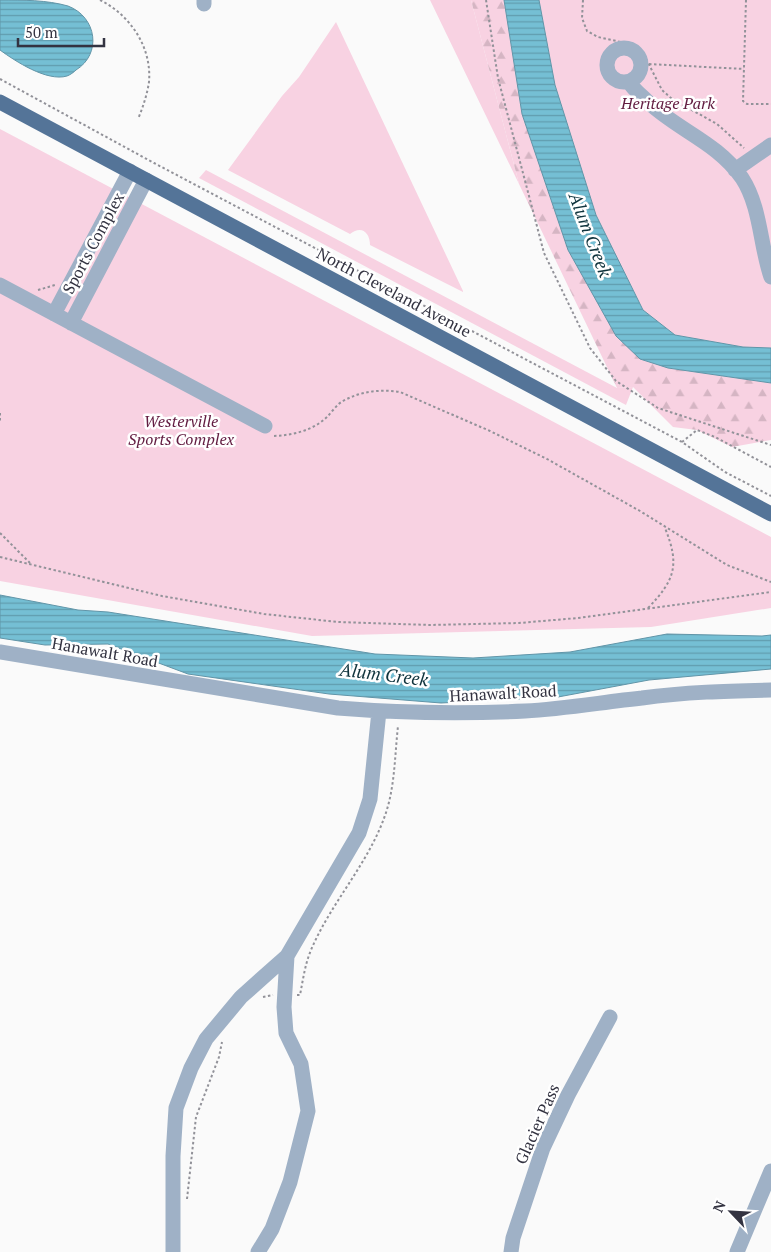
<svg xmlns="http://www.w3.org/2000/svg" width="771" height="1252" font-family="'PT Serif',serif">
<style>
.green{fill:#f8d2e2}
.forest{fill:url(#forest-firs)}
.water{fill:url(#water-rules);stroke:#6195a8}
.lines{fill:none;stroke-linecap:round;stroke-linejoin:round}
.path{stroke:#929299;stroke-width:2;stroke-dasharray:2.5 2.5;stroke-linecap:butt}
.minor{stroke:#9fb1c6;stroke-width:15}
.major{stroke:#547498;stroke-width:15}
.labels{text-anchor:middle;stroke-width:5;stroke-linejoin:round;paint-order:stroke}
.park-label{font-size:16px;font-style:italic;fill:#621c41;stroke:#fff}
.street-label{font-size:16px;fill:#333341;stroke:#fff}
.water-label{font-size:18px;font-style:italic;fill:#10343d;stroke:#fff}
</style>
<defs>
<pattern id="forest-firs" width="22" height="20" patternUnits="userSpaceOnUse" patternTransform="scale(1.25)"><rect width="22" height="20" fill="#f8d2e2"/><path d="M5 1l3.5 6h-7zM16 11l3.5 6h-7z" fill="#d5b5c3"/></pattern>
<pattern id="water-rules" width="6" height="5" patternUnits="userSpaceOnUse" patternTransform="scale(1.25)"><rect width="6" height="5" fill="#75bfd4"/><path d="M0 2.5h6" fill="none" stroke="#619cae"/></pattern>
</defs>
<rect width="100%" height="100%" fill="#fafafa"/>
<path class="green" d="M430 0H471L519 184Z
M539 0H771V348L743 347 675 335 643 310 596 215 555 85Z
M336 22 463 291V292L370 245C370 232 361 225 350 234L228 170 282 96 299 77Z
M0 129 771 537V608L651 627 312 636 0 581Z
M206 170 617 388 633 387 626 405 199 178Z"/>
<path class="forest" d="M471 0H504L522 114 668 368 771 383V440L732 447 697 430 673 427 633 387 617 388 519 184Z"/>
<path class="water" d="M0 0C23 0 47 0 68 6 97 17 102 54 76 70 74 72 70 75 67 76 47 82 15 61 0 50Z
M504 0H539L555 85 596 215 643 310 675 335 743 347 771 348V383L668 368 640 359 616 336 568 250 522 114Z
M0 595 78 610 108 612 375 654 473 658 570 652 667 634 762 636 771 635V669L649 680 558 697 441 703 329 694 188 674 108 644 45 645 0 638Z"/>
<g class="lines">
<path class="path" d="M100 0C130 15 152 47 149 82 147 95 143 107 138 119
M486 0 498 78 544 253 590 348 616 381 658 408 771 445
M583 0 582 18 587 31 598 37 630 44 643 53 662 90 672 99 717 124 744 148
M746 0 743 101 747 104H771
M649 64 744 69
M0 79 154 163 682 442 725 472 771 496
M38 290 55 285
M0 413V421
M274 436C293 435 312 431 327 417 332 412 337 404 343 401 361 391 381 389 400 392L490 431 547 459 640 511 727 565 771 582
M682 442 697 430 715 437 771 467
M0 533 30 563
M0 557 162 596 264 614 338 622 430 625 519 623 578 618 771 592
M648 608C675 580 680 565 665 528
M297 995H300C303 980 305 964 311 950 332 900 373 859 388 806 395 780 395 753 398 726
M263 997 273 995
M187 1199 196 1117 219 1057 222 1042"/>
<path class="minor" d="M204 4V0
M607 65a17 17 0 1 1 34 0a17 17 0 1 1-34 0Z
M629 82C633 89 641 95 647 101 677 130 717 142 742 178 761 207 760 246 771 277
M735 170 771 145
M0 285 265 426
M54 314 130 171
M71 323 146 180
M0 652 338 708C400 713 462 714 525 711 564 709 603 702 642 698 685 692 728 691 771 690
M173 1252V1156L176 1108 191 1068 206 1039 241 997 287 956 359 833 370 799 379 711
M258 1252 272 1229 290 1182 308 1111 301 1064 286 1033 284 1007 287 956
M511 1252 513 1238 543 1148 568 1095 610 1017
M737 1252 771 1171"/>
<path class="major" d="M0 102 771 514"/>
</g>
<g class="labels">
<g class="park-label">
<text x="668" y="109">Heritage Park</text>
<text x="181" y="427">Westerville<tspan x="181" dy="18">Sports Complex</tspan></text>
</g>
<g class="street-label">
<text transform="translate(93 243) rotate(-62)" y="6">Sports Complex</text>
<text transform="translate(394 292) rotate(28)" y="6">North Cleveland Avenue</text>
<text transform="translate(105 652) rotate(10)" y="6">Hanawalt Road</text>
<text transform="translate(503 693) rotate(-3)" y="6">Hanawalt Road</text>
<text transform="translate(537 1124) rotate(-66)" y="6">Glacier Pass</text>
</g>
<g class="water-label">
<text transform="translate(590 235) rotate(69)" y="6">Alum Creek</text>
<text transform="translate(384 675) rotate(7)" y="6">Alum Creek</text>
</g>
</g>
<g transform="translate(731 1212) rotate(295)" stroke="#ffffff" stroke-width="4" paint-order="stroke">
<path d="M0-4L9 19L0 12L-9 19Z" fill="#333341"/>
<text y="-8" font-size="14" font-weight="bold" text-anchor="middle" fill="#333341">N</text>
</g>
<path d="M18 38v8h86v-8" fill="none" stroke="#333341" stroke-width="2.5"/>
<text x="25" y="38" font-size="15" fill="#333341" stroke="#ffffff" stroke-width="4" paint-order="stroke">50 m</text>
</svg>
